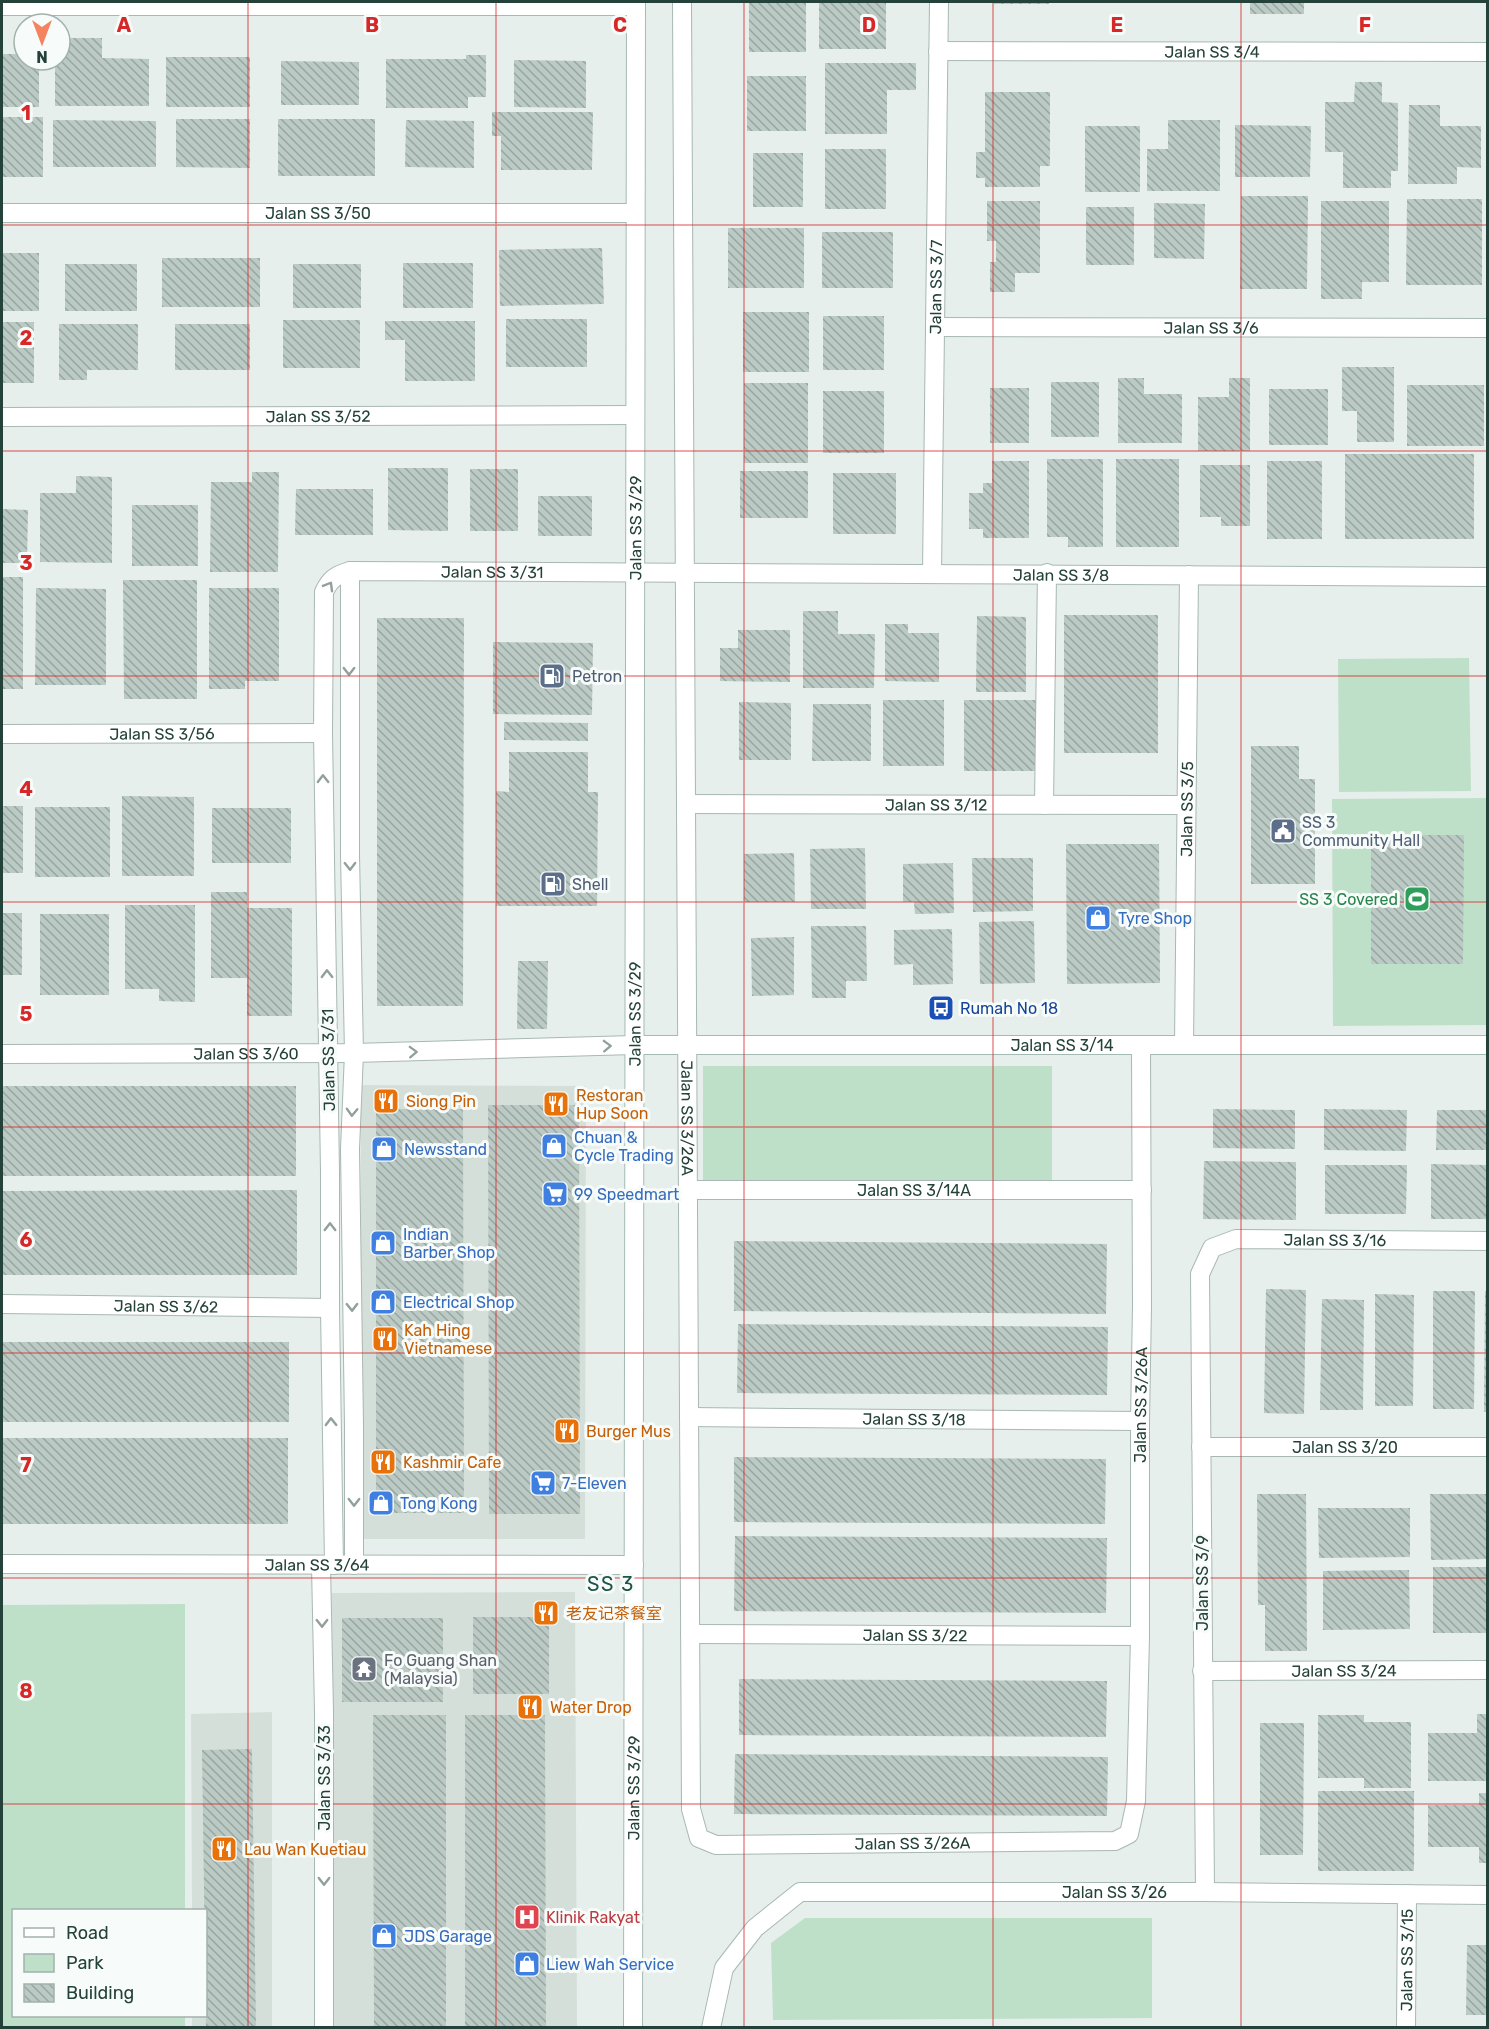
<svg xmlns="http://www.w3.org/2000/svg" width="1489" height="2029" font-family="Rubik,'Noto Sans SC',sans-serif">
<style>
.built{fill:#d4dfda}
.park{fill:#bfe0c8}
.building{fill:url(#building-back-hatch)}
.lines{fill:none;stroke-linecap:round;stroke-linejoin:round}
.street-casing{stroke:#a8b8b2;stroke-width:20}
.secondary-casing{stroke:#a4bbb3;stroke-width:20}
.street{stroke:#fff;stroke-width:18}
.secondary{stroke:#fff;stroke-width:18}
.oneway{stroke:#92a09c}
.grid{fill:none;stroke:#d62828;stroke-width:1.5;stroke-opacity:0.55}
.labels{text-anchor:middle;stroke-width:6;stroke-linejoin:round;paint-order:stroke}
.street-label{font-size:16px;fill:#24423a;stroke:#f7fbf9}
.service-label{font-size:16px;fill:#4e5e75;stroke:#f7fbf9;text-anchor:start}
.leisure-label{font-size:16px;fill:#27864d;stroke:#f7fbf9;text-anchor:end}
.shop-label{font-size:16px;fill:#366cbe;stroke:#f7fbf9;text-anchor:start}
.transit-label{font-size:16px;fill:#164399;stroke:#f7fbf9;text-anchor:start}
.food-label{font-size:16px;fill:#c56008;stroke:#f7fbf9;text-anchor:start}
.worship-label{font-size:16px;fill:#5b616d;stroke:#f7fbf9;text-anchor:start}
.health-label{font-size:16px;fill:#be3a42;stroke:#f7fbf9;text-anchor:start}
.quarter-label{font-size:20px;letter-spacing:1.5px;fill:#1f5548;stroke:#f7fbf9}
.grid-label{font-size:20px;text-anchor:middle;font-weight:bold;fill:#d62828;stroke:#f7fbf9;stroke-width:6;stroke-linejoin:round;paint-order:stroke}
</style>
<defs>
<pattern id="building-back-hatch" width="6" height="6" patternUnits="userSpaceOnUse" patternTransform="scale(1.5)"><rect width="6" height="6" fill="#bbcac4"/><path d="M-1 5l2 2M0 0l6 6M5-1l2 2" fill="none" stroke="#98a6a0"/></pattern>
</defs>
<rect width="100%" height="100%" fill="#e6efeb"/>
<path class="built" d="M361 1085 586 1086 585 1539H360Z
M575 1592 577 2027H334L332 1593Z
M272 1712V2027H192V2016H206V1910H192L191 1714Z"/>
<path class="park" d="M1469 658 1471 791 1339 792 1338 659Z
M1487 798V1025L1333 1026 1332 799Z
M703 1066H1052V1181H703Z
M185 1604V1910H14V2016H185V2027H2V1605Z
M805 1918H1152V2018L773 2020 771 1943Z"/>
<path class="building" d="M749 2H806V52H749Z
M819 2H886V49H819Z
M994 2H1049V4H994Z
M1250 2H1304V14H1250Z
M60 38H102V58L149 59V106H55V60H60Z
M2 54H24V60H39V107H2Z
M466 55H486V97H468V108H386V59H466Z
M166 57H250V107H166Z
M514 60 586 61V108L514 107Z
M281 61 359 62V105H281Z
M825 63H916V90H887V134H825Z
M747 76H806V131H747Z
M1355 82H1382V102L1398 103V171H1391V188H1343V152H1325V102H1354Z
M985 92H1050V166H1040V187H985V178H976V152H985Z
M1409 105H1440V126H1481V168L1457 167V184H1408Z
M492 112H593L592 170H501V136H492Z
M2 117H43V177H2Z
M176 119H250V168L176 167Z
M278 119H375V176H278Z
M53 120 156 121V167H53Z
M406 120 474 121V168L405 167Z
M1168 120H1220V191H1147V149H1168Z
M1235 125 1311 126 1310 177H1235Z
M1085 126H1140V192H1085Z
M825 149H886V209H825Z
M753 153H803V207H753Z
M1241 196H1308L1307 289H1240Z
M1407 199H1482V285H1406Z
M987 201H1040V273H1015V292H990V262H996V241H987Z
M1321 201H1389V282H1362V299H1321Z
M1154 203 1205 204 1204 259 1154 258Z
M1086 207H1134V265H1086Z
M728 228H804V288H728Z
M822 232H893V288H822Z
M602 248 604 304 500 306 499 250Z
M2 253H39V311H2Z
M162 258H260V307H162Z
M403 263H473V308H403Z
M65 264H137V311H65Z
M293 264H361V308H293Z
M743 312H809V372H743Z
M823 316H884V370H823Z
M506 319H587V367H506Z
M283 320H360V368H283Z
M385 321H475V381H405V340H385Z
M2 322H34V383H2Z
M59 324H138V370H87V380H59Z
M175 324H250V370H175Z
M1342 367H1394V442H1357V411H1342Z
M1118 378H1144V394H1182V443H1118Z
M1229 378H1250V451H1198V397H1229Z
M1051 382H1099V437H1051Z
M744 383H808V463H744Z
M1407 385H1484V446H1407Z
M990 388H1029V443H990Z
M1269 389H1328V445H1269Z
M823 391H884V453H823Z
M1345 454H1474V539H1345Z
M1047 459H1103V547H1068V537H1047Z
M1116 459H1179V547H1116Z
M992 461H1029V538H983V529H969V493H983V483H992Z
M1267 461H1322V539H1267Z
M1200 465H1250V526H1221V517H1200Z
M388 468H448V531L388 530Z
M470 469H518V531H470Z
M740 471H808V518H740Z
M252 472H279L278 572H210L211 482H252Z
M833 473H896V534H833Z
M76 476 112 477V563L40 562V493H76Z
M296 489H373V535H295Z
M538 496H592V536H538Z
M132 505H198V566H132Z
M2 509 28 510 27 563H2Z
M2 577H23V689H2Z
M123 580H197V699H124Z
M36 588 106 589V685H35Z
M209 588H279V681H245V689H209Z
M803 611H838V634H875L874 688H803Z
M1064 615H1158V753H1064Z
M977 616 1026 617V692H976Z
M377 618H464L463 1006H377Z
M885 624H908V633H939V682L885 681Z
M738 630H790V682L720 681V648H738Z
M493 642 593 643 592 715 493 714Z
M883 700H944V766H883Z
M964 700H1036V771H964Z
M739 702 791 703V760H739Z
M813 704H871V761H812Z
M504 722 588 723V741L504 740Z
M1251 746H1299V779H1315V884H1251Z
M509 752H588V792H598L597 906H496V791L509 792Z
M122 796 194 797V876H122Z
M2 806H23V873H2Z
M35 807H110V877H35Z
M212 808H291V863H212Z
M1371 835H1464L1463 964H1371Z
M1066 844H1159L1160 983 1067 984Z
M865 848 866 909H811L810 849Z
M794 853 795 902H744V854Z
M972 858H1033V911L973 912Z
M953 863 954 913 915 914 914 902H903V864Z
M211 892H247V908H292V1016H247V978H211Z
M125 905H195V1002L159 1001V989H125Z
M2 913H22V975H2Z
M40 914H109V995H40Z
M1034 921 1035 983 980 984 979 922Z
M811 926H866L867 981H846V998H812Z
M952 929 953 984 913 985V964L894 965V930Z
M794 937V995L752 996 751 938Z
M518 961H548L547 1029H517Z
M2 1086H296V1176H2Z
M488 1105H579L580 1514H489Z
M376 1109H463L464 1513H376Z
M1213 1109 1295 1110V1149L1213 1148Z
M1324 1109 1407 1110 1406 1151 1324 1150Z
M1437 1110H1488V1150H1436Z
M1204 1161 1296 1162V1220L1203 1219Z
M1431 1164 1488 1165V1219H1431Z
M1325 1165H1407L1406 1214H1325Z
M297 1190V1275H2V1191Z
M734 1241 1107 1244 1106 1314 734 1311Z
M1266 1289 1306 1290 1304 1414 1264 1413Z
M1433 1291H1475L1474 1409H1433Z
M1485 1291H1488V1412H1484Z
M1375 1294 1414 1295 1413 1406H1375Z
M1322 1299 1364 1300 1363 1410H1320Z
M738 1324 1108 1327 1107 1395 737 1393Z
M2 1342H289V1422H2Z
M2 1438H288V1524H2Z
M734 1457 1106 1459 1105 1524 734 1522Z
M1257 1494H1306L1307 1651H1265V1605H1258Z
M1430 1494H1488V1559L1431 1560Z
M1318 1508H1410V1557L1319 1558Z
M735 1536 1107 1538 1106 1613 734 1611Z
M1433 1567H1488V1633H1433Z
M1409 1570 1410 1629 1323 1630V1571Z
M473 1617H549V1694H473Z
M342 1618H443V1702H342Z
M739 1679 1107 1681 1106 1737 739 1735Z
M1477 1714H1488V1781H1428V1733H1477Z
M373 1715H446V2027H374Z
M465 1715H545L546 2028H465Z
M1318 1715H1364V1722H1411V1788H1364V1778H1318Z
M1260 1723H1304L1303 1855H1260Z
M252 1749 256 2028H206L202 1750Z
M735 1754 1108 1757 1107 1816 734 1814Z
M1318 1791H1414V1871H1318Z
M1479 1793H1488V1863H1479V1847H1428V1805H1479Z
M1467 1945H1488V2015H1466Z"/>
<g class="lines">
<g class="street-casing">
<g id="street">
<path id="s1" d="M682 2 691 1809 699 1838 716 1845 1115 1841 1129 1834 1136 1801 1140 1636V1421L1142 1306 1141 1045"/>
<path d="M2 6H636"/>
<path id="s2" d="M938 51 1488 52"/>
<path id="s3" d="M2 213H635"/>
<path id="s4" d="M935 327 1488 328"/>
<path id="s5" d="M2 417 635 415"/>
<path d="M350 571V855L354 1053 350 1149 354 1426V1565"/>
<path id="s6" d="M932 573 939 2"/>
<path id="s7" d="M2 734 323 733"/>
<path id="s8" d="M686 804 1186 805"/>
<path d="M1044 805 1047 573"/>
<path id="s9" d="M1184 1045 1189 575"/>
<path id="s10" d="M2 1054 354 1053 634 1045"/>
<path id="s11" d="M688 1190H1142"/>
<path id="s12" d="M2 1304 330 1308"/>
<path id="s13" d="M689 1417 1140 1421"/>
<path id="s14" d="M1201 1447H1488"/>
<path id="s15" d="M2 1564 634 1565"/>
<path d="M321 1565 324 1712V2028"/>
<path id="s16" d="M334 1565 330 1308V1172L323 733 324 592C330 579 336 575 350 571L1488 577"/>
<path id="s17" d="M690 1634 1140 1636"/>
<path id="s18" d="M1202 1671 1488 1670"/>
<path id="s19" d="M1205 1892 1200 1274 1212 1248 1236 1239 1488 1241"/>
<path id="s20" d="M711 2028 724 1968 755 1928 800 1892H1205L1488 1895"/>
<path id="s21" d="M1406 2028 1407 1894"/>
</g>
</g>
<g class="secondary-casing">
<g id="secondary">
<path id="s22" d="M634 1045H1488"/>
<path id="s23" d="M633 2028 636 2"/>
</g>
</g>
<use href="#street" class="street"/>
<use href="#secondary" class="secondary"/>
</g>
<defs><path id="oneway-chevron" d="M-2-3.5L2.5 0L-2 3.5" fill="none" stroke-width="1.6" stroke-linecap="round" stroke-linejoin="round" transform="scale(1.5)"/></defs>
<g class="oneway">
<use href="#oneway-chevron" transform="translate(329 586) rotate(-60)"/>
<use href="#oneway-chevron" transform="translate(349 671) rotate(90)"/>
<use href="#oneway-chevron" transform="translate(323 779) rotate(-91)"/>
<use href="#oneway-chevron" transform="translate(350 866) rotate(89)"/>
<use href="#oneway-chevron" transform="translate(327 974) rotate(-91)"/>
<use href="#oneway-chevron" transform="translate(607 1046) rotate(-2)"/>
<use href="#oneway-chevron" transform="translate(413 1052) rotate(-2)"/>
<use href="#oneway-chevron" transform="translate(352 1112) rotate(92)"/>
<use href="#oneway-chevron" transform="translate(330 1227) rotate(-90)"/>
<use href="#oneway-chevron" transform="translate(352 1307) rotate(89)"/>
<use href="#oneway-chevron" transform="translate(331 1422) rotate(-91)"/>
<use href="#oneway-chevron" transform="translate(354 1502) rotate(90)"/>
<use href="#oneway-chevron" transform="translate(322 1623) rotate(89)"/>
<use href="#oneway-chevron" transform="translate(324 1881) rotate(90)"/>
</g>
<path class="grid" d="M248 2V2028M496 2V2028M744 2V2028M993 2V2028M1241 2V2028M2 225H1488M2 451H1488M2 676H1488M2 902H1488M2 1127H1488M2 1353H1488M2 1578H1488M2 1804H1488"/>
<defs>
<g id="fuel-square" transform="scale(1.35)"><rect x="-9" y="-9" width="18" height="18" rx="4" fill="#5c6f8a" stroke="#f7fbf9"/><path d="M-5.5-6h7V0h2V4h1.3V-2.5L3-4.5l.8-.8L6-3V5H2.5V1h-1V6h-7ZM-4.2-4.7v3.2H.2V-4.7Z" fill="#fff"/></g>
<g id="civic-square" transform="scale(1.35)"><rect x="-9" y="-9" width="18" height="18" rx="4" fill="#5c6f8a" stroke="#f7fbf9"/><path d="M-.6-6.5H3V-4.5H.6V-3L4-1V1h2V6H-6V1h2V-1L-.6-3ZM-1.2 2.5V6h2.4V2.5Z" fill="#fff"/></g>
<g id="stadium-square" transform="scale(1.35)"><rect x="-9" y="-9" width="18" height="18" rx="4" fill="#2e9e5b" stroke="#f7fbf9"/><path d="M0-5a6.5 5 0 1 0 0 10a6.5 5 0 1 0 0-10ZM-3.5-1.8h7v3.6h-7Z" fill="#fff"/></g>
<g id="shop-square" transform="scale(1.35)"><rect x="-9" y="-9" width="18" height="18" rx="4" fill="#3f7fe0" stroke="#f7fbf9"/><path d="M-5-2.5h2.3a2.7 3.5 0 0 1 5.4 0H5L5.5 6h-11ZM-1.5-2.5h3a1.5 2.3 0 0 0-3 0Z" fill="#fff"/></g>
<g id="bus-square" transform="scale(1.35)"><rect x="-9" y="-9" width="18" height="18" rx="4" fill="#1a4fb4" stroke="#f7fbf9"/><path d="M-5-6H5V4H4V6H2V4H-2V6H-4V4H-5ZM-3.5-4V0h7V-4ZM-3.5 1.2v1.5H-2V1.2ZM2 1.2v1.5H3.5V1.2Z" fill="#fff"/></g>
<g id="restaurant-square" transform="scale(1.35)"><rect x="-9" y="-9" width="18" height="18" rx="4" fill="#e8710a" stroke="#f7fbf9"/><path d="M-5-6h1v4h1v-4h1v4h1v-4h1v5L-1.5 .5V6h-2V.5L-5-1ZM5-6V6H3V1.5H1.5Q1.5-4 5-6Z" fill="#fff"/></g>
<g id="supermarket-square" transform="scale(1.35)"><rect x="-9" y="-9" width="18" height="18" rx="4" fill="#3f7fe0" stroke="#f7fbf9"/><path d="M-6-5.5h2.5l.6 2H6L4.5 2H-2.5L-4.4-4H-6ZM-1.5 3.2a1.3 1.3 0 1 0 .1 0ZM3 3.2a1.3 1.3 0 1 0 .1 0Z" fill="#fff"/></g>
<g id="temple-square" transform="scale(1.35)"><rect x="-9" y="-9" width="18" height="18" rx="4" fill="#6b7280" stroke="#f7fbf9"/><path d="M0-6L5-2H3V0L6.5 2.5H4V6H1.5V3h-3V6H-4V2.5H-6.5L-3 0V-2H-5Z" fill="#fff"/></g>
<g id="hospital-square" transform="scale(1.35)"><rect x="-9" y="-9" width="18" height="18" rx="4" fill="#e0444e" stroke="#f7fbf9"/><path d="M-5-5h3v3.5h4V-5h3V5h-3V1.5h-4V5h-3Z" fill="#fff"/></g>
</defs>
<g fill-rule="evenodd">
<use href="#fuel-square" x="552" y="676"/>
<use href="#civic-square" x="1283" y="831"/>
<use href="#fuel-square" x="553" y="884"/>
<use href="#stadium-square" x="1417" y="899"/>
<use href="#shop-square" x="1098" y="918"/>
<use href="#bus-square" x="941" y="1008"/>
<use href="#restaurant-square" x="386" y="1101"/>
<use href="#restaurant-square" x="556" y="1104"/>
<use href="#shop-square" x="554" y="1146"/>
<use href="#shop-square" x="384" y="1149"/>
<use href="#supermarket-square" x="555" y="1194"/>
<use href="#shop-square" x="383" y="1243"/>
<use href="#shop-square" x="383" y="1302"/>
<use href="#restaurant-square" x="385" y="1339"/>
<use href="#restaurant-square" x="567" y="1431"/>
<use href="#restaurant-square" x="383" y="1462"/>
<use href="#supermarket-square" x="543" y="1483"/>
<use href="#shop-square" x="381" y="1503"/>
<use href="#restaurant-square" x="546" y="1613"/>
<use href="#temple-square" x="364" y="1669"/>
<use href="#restaurant-square" x="530" y="1707"/>
<use href="#restaurant-square" x="224" y="1849"/>
<use href="#hospital-square" x="527" y="1917"/>
<use href="#shop-square" x="384" y="1936"/>
<use href="#shop-square" x="527" y="1964"/>
</g>
<g class="labels">
<g class="street-label">
<text dy="6" stroke="none"><textPath href="#s2" startOffset="274">Jalan SS 3/4</textPath></text>
<text dy="6" stroke="none"><textPath href="#s3" startOffset="316">Jalan SS 3/50</textPath></text>
<text dy="6" stroke="none"><textPath href="#s6" startOffset="286">Jalan SS 3/7</textPath></text>
<text dy="6" stroke="none"><textPath href="#s4" startOffset="276">Jalan SS 3/6</textPath></text>
<text dy="6" stroke="none"><textPath href="#s5" startOffset="316">Jalan SS 3/52</textPath></text>
<text dy="6" stroke="none"><textPath href="#s23" startOffset="1500">Jalan SS 3/29</textPath></text>
<text dy="6" stroke="none"><textPath href="#s16" startOffset="1150">Jalan SS 3/31</textPath></text>
<text dy="6" stroke="none"><textPath href="#s16" startOffset="1719">Jalan SS 3/8</textPath></text>
<text dy="6" stroke="none"><textPath href="#s7" startOffset="160">Jalan SS 3/56</textPath></text>
<text dy="6" stroke="none"><textPath href="#s8" startOffset="250">Jalan SS 3/12</textPath></text>
<text dy="6" stroke="none"><textPath href="#s9" startOffset="236">Jalan SS 3/5</textPath></text>
<text dy="6" stroke="none"><textPath href="#s23" startOffset="1014">Jalan SS 3/29</textPath></text>
<text dy="6" stroke="none"><textPath href="#s22" startOffset="428">Jalan SS 3/14</textPath></text>
<text dy="6" stroke="none"><textPath href="#s10" startOffset="244">Jalan SS 3/60</textPath></text>
<text transform="translate(328 1060) rotate(-91)" y="6">Jalan SS 3/31</text>
<text dy="6" stroke="none"><textPath href="#s1" startOffset="1116">Jalan SS 3/26A</textPath></text>
<text dy="6" stroke="none"><textPath href="#s11" startOffset="226">Jalan SS 3/14A</textPath></text>
<text dy="6" stroke="none"><textPath href="#s19" startOffset="771">Jalan SS 3/16</textPath></text>
<text dy="6" stroke="none"><textPath href="#s12" startOffset="164">Jalan SS 3/62</textPath></text>
<text dy="6" stroke="none"><textPath href="#s1" startOffset="2700">Jalan SS 3/26A</textPath></text>
<text dy="6" stroke="none"><textPath href="#s13" startOffset="225">Jalan SS 3/18</textPath></text>
<text dy="6" stroke="none"><textPath href="#s14" startOffset="144">Jalan SS 3/20</textPath></text>
<text dy="6" stroke="none"><textPath href="#s15" startOffset="315">Jalan SS 3/64</textPath></text>
<text transform="translate(1202 1583) rotate(-90)" y="6">Jalan SS 3/9</text>
<text dy="6" stroke="none"><textPath href="#s17" startOffset="225">Jalan SS 3/22</textPath></text>
<text dy="6" stroke="none"><textPath href="#s18" startOffset="142">Jalan SS 3/24</textPath></text>
<text transform="translate(324 1778) rotate(-90)" y="6">Jalan SS 3/33</text>
<text dy="6" stroke="none"><textPath href="#s23" startOffset="240">Jalan SS 3/29</textPath></text>
<text dy="6" stroke="none"><textPath href="#s1" startOffset="2052">Jalan SS 3/26A</textPath></text>
<text dy="6" stroke="none"><textPath href="#s20" startOffset="484">Jalan SS 3/26</textPath></text>
<text dy="6" stroke="none"><textPath href="#s21" startOffset="68">Jalan SS 3/15</textPath></text>
</g>
<g class="service-label">
<text x="572" y="682">Petron</text>
<text x="1302" y="828">SS 3<tspan x="1302" dy="18">Community Hall</tspan></text>
<text x="572" y="890">Shell</text>
</g>
<g class="leisure-label">
<text x="1398" y="905">SS 3 Covered</text>
</g>
<g class="shop-label">
<text x="1118" y="924">Tyre Shop</text>
<text x="574" y="1143">Chuan &amp;<tspan x="574" dy="18">Cycle Trading</tspan></text>
<text x="404" y="1155">Newsstand</text>
<text x="574" y="1200">99 Speedmart</text>
<text x="403" y="1240">Indian<tspan x="403" dy="18">Barber Shop</tspan></text>
<text x="403" y="1308">Electrical Shop</text>
<text x="562" y="1489">7-Eleven</text>
<text x="400" y="1509">Tong Kong</text>
<text x="404" y="1942">JDS Garage</text>
<text x="546" y="1970">Liew Wah Service</text>
</g>
<g class="transit-label">
<text x="960" y="1014">Rumah No 18</text>
</g>
<g class="food-label">
<text x="576" y="1101">Restoran<tspan x="576" dy="18">Hup Soon</tspan></text>
<text x="406" y="1107">Siong Pin</text>
<text x="404" y="1336">Kah Hing<tspan x="404" dy="18">Vietnamese</tspan></text>
<text x="586" y="1437">Burger Mus</text>
<text x="403" y="1468">Kashmir Cafe</text>
<text x="566" y="1619">老友记茶餐室</text>
<text x="550" y="1713">Water Drop</text>
<text x="244" y="1855">Lau Wan Kuetiau</text>
</g>
<g class="worship-label">
<text x="384" y="1666">Fo Guang Shan<tspan x="384" dy="18">(Malaysia)</tspan></text>
</g>
<g class="health-label">
<text x="546" y="1923">Klinik Rakyat</text>
</g>
<g class="quarter-label">
<text x="611" y="1591">SS 3</text>
</g>
</g>
<g class="grid-label">
<text x="124" y="32">A</text>
<text x="372" y="32">B</text>
<text x="620" y="32">C</text>
<text x="869" y="32">D</text>
<text x="1117" y="32">E</text>
<text x="1365" y="32">F</text>
<text x="26" y="120">1</text>
<text x="26" y="345">2</text>
<text x="26" y="570">3</text>
<text x="26" y="796">4</text>
<text x="26" y="1021">5</text>
<text x="26" y="1247">6</text>
<text x="26" y="1472">7</text>
<text x="26" y="1698">8</text>
</g>
<rect width="1489" height="2029" fill="none" stroke="#24423a" stroke-width="6"/>
<rect x="12" y="1909" width="195" height="108" fill="#f7fbf9" stroke="#a3b1ad" stroke-width="1.5"/>
<rect x="24" y="1928" width="30" height="9" fill="#ffffff" stroke="#a3b1ad" stroke-width="1.5"/>
<text x="66" y="1939" font-size="18" fill="#24423a">Road</text>
<rect x="24" y="1954" width="30" height="18" fill="#bfe0c8" stroke="#a3b1ad" stroke-width="1.5"/>
<text x="66" y="1969" font-size="18" fill="#24423a">Park</text>
<rect x="24" y="1984" width="30" height="18" fill="url(#building-back-hatch)" stroke="#a3b1ad" stroke-width="1.5"/>
<text x="66" y="1999" font-size="18" fill="#24423a">Building</text>
<g transform="translate(42 42) rotate(180)"><circle r="28" fill="#f7fbf9" stroke="#a3b1ad" stroke-width="1.5"/>
<path d="M0-4.5L10 22L0 15L-10 22Z" fill="#f4845f"/>
<text y="-9" font-size="16" font-weight="bold" text-anchor="middle" fill="#24423a">N</text>
</g>
</svg>
